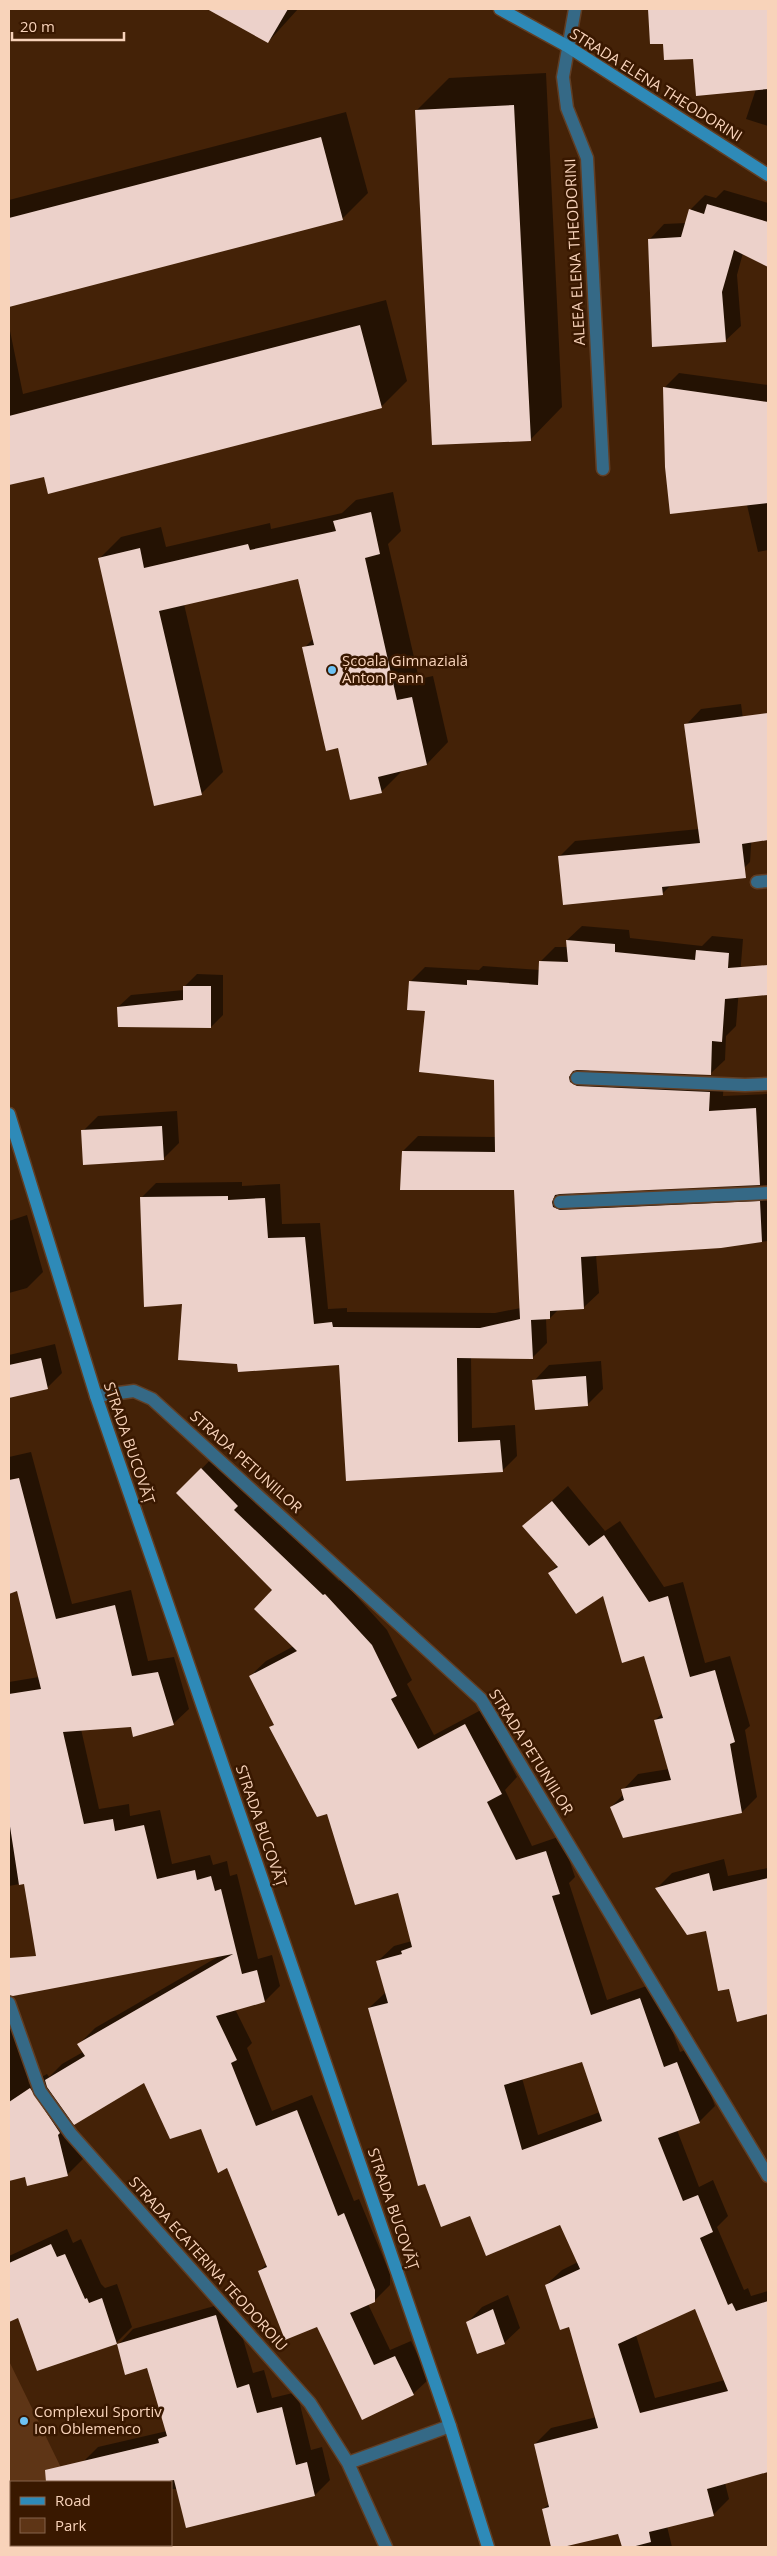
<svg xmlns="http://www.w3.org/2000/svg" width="777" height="2556" font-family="'Open Sans',sans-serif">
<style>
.green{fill:#5e3516}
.shadow{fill:#0007;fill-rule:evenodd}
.building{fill:#ecd1ca;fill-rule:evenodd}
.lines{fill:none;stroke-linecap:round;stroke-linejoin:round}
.street-casing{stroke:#613e24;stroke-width:15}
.secondary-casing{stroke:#613e24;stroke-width:15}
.street{stroke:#356986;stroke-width:12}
.secondary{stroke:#2e8ab8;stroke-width:12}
.poi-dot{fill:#6dc2f3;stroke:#391800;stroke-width:2}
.labels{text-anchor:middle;stroke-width:5;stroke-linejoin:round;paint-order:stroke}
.street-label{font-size:15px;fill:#f8d3ba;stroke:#391800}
.poi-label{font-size:15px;fill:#f8d3ba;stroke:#391800;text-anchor:start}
</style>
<rect width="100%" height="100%" fill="#442207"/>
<path class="green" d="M9 2361 68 2482H11V2545H97V2547H9Z"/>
<path class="shadow" d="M210 9H298L268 42Z
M649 9H768V126L746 119 756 89 664 42 651 43Z
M546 73 562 407 530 440 417 110 449 78Z
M346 112 368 193 342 219 9 306V200Z
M724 190 768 203V265L743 253 737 275 741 326 725 341 649 240 664 224 686 223 690 210 705 195 716 198Z
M386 300 407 381 381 407 9 484V326L23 394Z
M679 373 768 385V550L758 552 747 505 665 387Z
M393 492 401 531 388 544 419 679 433 676 448 742 427 764 404 769 381 792 304 648 314 638 299 577 184 604 223 772 201 794 99 559 121 537 161 527 166 547 270 523 271 529 342 513 356 500Z
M741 704 754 801 750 862 734 878 671 885 662 894 560 856 575 841 699 829 686 725 701 709Z
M582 926 629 930 630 938 702 946 712 936 743 939 736 1026 726 1036 725 1060 710 1074 587 1069 592 1072 724 1077 723 1096 768 1094V1185L569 1192 576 1196 768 1188V1241L721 1247 596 1255 599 1293 584 1307 559 1309 550 1318H546L547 1343 533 1357H471L472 1428 515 1425 517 1456 502 1471 347 1480 340 1364 238 1363 183 1303 141 1198 156 1183 242 1182V1186L280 1184 282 1224 320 1223 328 1309 347 1308V1312L495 1313 521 1308 515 1189 403 1151 418 1136 496 1137 495 1079 427 1010 410 982 425 967 479 970 483 966 540 970V962L555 947H568L567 940Z
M197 974 223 975V1015L211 1027 118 1007 131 995 184 990V987Z
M177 1111 179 1143 163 1159 83 1131 98 1116Z
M27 1215 43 1272 27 1288 9 1293V1221Z
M55 1344 62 1373 48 1387 14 1395 9 1399V1355Z
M601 1361 603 1389 587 1405 534 1381 549 1365Z
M31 1452 72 1604 131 1590 148 1661 174 1657 189 1709 173 1724 81 1729 99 1809 129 1804 130 1816 160 1810 172 1864 210 1855 213 1865 227 1861 230 1876 237 1874 258 1959 272 1955 280 1986 265 2001 235 2009 252 2043 247 2048 272 2111 312 2095 354 2201 359 2199 390 2274V2285L374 2301 368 2304 390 2350 411 2341 429 2379 413 2394 318 2325 259 2271 267 2264 228 2167 202 2127 145 2082 74 2124 83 2159 67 2175H26L9 2180V2011L16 2010 29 2084 47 2074 49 2077 62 2064 83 2052 79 2044 95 2028 221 1955 25 1883 9 1886V1682L39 1677 18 1590 9 1592V1457Z
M217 1453 248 1494 339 1581 341 1579 387 1630 412 1680 407 1684 434 1735 481 1710 517 1777 505 1790 532 1846 561 1836 575 1877 569 1883 607 2000 655 1983 680 2052 693 2047 715 2106 699 2122 677 2130 699 2187 713 2180 728 2216 717 2227 744 2290 748 2288 751 2296 768 2291V2471L725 2483 729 2499 713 2515 667 2526 672 2547H623L619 2532 552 2547 543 2509 550 2503 535 2444 551 2428 597 2417 570 2325 546 2285 562 2270 578 2262 561 2224 471 2214 369 2008 386 1992 378 1961 394 1946 412 1941 399 1891 328 1812 270 1728 275 1723 250 1676 266 1661 294 1646 274 1590 178 1493ZM582 2060 600 2112 538 2135 522 2078ZM696 2308 725 2380 655 2398 636 2335Z
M568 1486 605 1531 620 1521 664 1587 683 1582 705 1663 730 1656 750 1726 745 1730 757 1797 742 1812 611 1807 624 1794 623 1790 638 1774 669 1769 655 1720 663 1713 645 1655 604 1594 549 1573 558 1565 524 1526Z
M724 1859 728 1876 768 1868V2013L738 2020 730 1988 707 1929 657 1888 672 1873Z
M67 2229 73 2243 81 2239 101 2284 105 2288 117 2284 132 2327 116 2343 19 2316 10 2320 9 2317V2256Z
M508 2295 520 2328 504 2343 467 2323 482 2307Z
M232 2301 253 2373 264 2370 272 2398 297 2392 311 2450 322 2447 330 2480 315 2495 171 2489V2482H87L83 2462 98 2447 167 2431 148 2367 118 2345 133 2329Z"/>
<path class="building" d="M207 9H288L268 43Z
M648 9H768V89L696 96 693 59 664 60 663 44H650Z
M514 105 531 441 432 445 415 110Z
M321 137 343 220 9 307V218Z
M707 204 768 222V267L734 250 722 292 726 342 652 347 648 239 681 237 689 209 704 214Z
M360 325 382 408 48 494 44 477 9 485V416Z
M663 387 768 402V503L670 514 665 467Z
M371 512 380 554 365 558 397 700 412 697 427 765 378 777 382 793 350 800 338 748 326 751 302 647 314 645 298 579 159 611 202 795 154 806 98 558 140 548 144 568 248 544 250 550 336 531 333 521Z
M768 713V840L742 844 746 878 662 887 663 895 563 905 558 856 700 843 684 724Z
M566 940 615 944V952L695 960 696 950 729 953 728 968 768 965V995L725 999 722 1042 712 1041 711 1075 577 1070 573 1071 569 1077 570 1082 577 1086 710 1092 709 1111 756 1108 760 1185 560 1194 555 1195 552 1202 553 1207 560 1210 760 1201 762 1242 721 1248 581 1257 584 1309 550 1311V1319L531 1320 533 1359 457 1358 458 1442 500 1440 503 1472 346 1481 339 1365 238 1372 237 1364 178 1360 182 1304 144 1307 140 1197 228 1196V1200L265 1198 268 1238 305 1237 314 1324 332 1322 333 1327 480 1328 520 1319 514 1190H400L402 1151 495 1152 494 1080 419 1072 425 1011 407 1010 409 981 467 985V980L538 985 539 961 568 962Z
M183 986H211V1028L118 1027 117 1007 183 1000Z
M162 1126 164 1160 83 1165 81 1130Z
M41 1358 48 1389 9 1398V1365Z
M586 1376 588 1406 535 1410 532 1380Z
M201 1468 238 1506 234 1510 323 1595 325 1594 372 1645 397 1696 391 1699 418 1749 465 1724 502 1794 487 1802 516 1860 546 1851 560 1894 552 1896 591 2015 640 1998 664 2067 677 2062 700 2123 658 2138 683 2201 698 2195 713 2232 700 2238 728 2305 732 2303 736 2311 768 2301V2472L707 2489 714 2516 649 2532 651 2542 632 2547H622L618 2534 563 2547H551L542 2509 549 2507 534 2444 598 2428 569 2327 560 2330 545 2285 580 2269 560 2225 486 2256 470 2216 441 2227 425 2184 418 2186 368 2008 388 2003 376 1961 402 1954 401 1951 412 1947 398 1893 355 1905 327 1814 317 1817 269 1727 274 1725 249 1676 297 1651 254 1609 272 1590 176 1493ZM582 2062 602 2121 522 2150 504 2085ZM695 2309 728 2391 640 2413 618 2344Z
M19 1478 56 1619 115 1605 132 1676 158 1672 174 1725 133 1737 131 1727 63 1732 84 1824 113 1819 115 1831 144 1825 157 1879 195 1870 197 1880 211 1876 215 1891 221 1889 242 1974 257 1970 265 2002 216 2016 237 2060 231 2063 256 2126 297 2110 338 2216 344 2213 375 2290V2302L350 2313 374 2365 395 2356 414 2395 362 2420 317 2327 285 2340 258 2271 267 2267 227 2168 218 2173 201 2129 170 2139 144 2083 74 2125 47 2087 45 2080 85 2056 77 2044 233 1954 13 1996 9 1995V1958L36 1956 24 1884 19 1885 9 1820V1694L41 1689 17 1591 9 1594V1480Z
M552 1501 589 1546 604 1535 649 1602 668 1596 690 1677 715 1670 735 1742 730 1744 742 1813 623 1838 610 1807 624 1800 621 1789 671 1780 654 1720 663 1718 644 1656 622 1663 603 1596 576 1614 548 1573 558 1567 522 1526Z
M709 1873 713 1891 768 1878V2014L737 2022 729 1989 718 1991 706 1931 687 1935 655 1888Z
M30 2088 60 2133 58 2135 68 2176 27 2186 25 2177 9 2181V2102Z
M51 2244 57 2257 65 2254 85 2299 87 2298 89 2303 102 2298 117 2344 37 2371 18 2318 9 2322V2263Z
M493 2309 505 2344 477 2354 466 2322Z
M216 2315 237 2388 249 2384 257 2413 282 2407 296 2465 307 2462 315 2496 186 2528 174 2480 165 2482H46L45 2470 159 2443 158 2439 167 2436 147 2368 125 2375 117 2344Z"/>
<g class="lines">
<g class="street-casing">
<path id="street" d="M575 9 563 77 567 108 587 158 603 469
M757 882 768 881
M577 1078 745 1085 768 1084
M560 1202 768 1193
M96 1396 134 1391 152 1399 481 1699 768 2176
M9 2003 40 2091 71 2134 310 2403 348 2463 386 2547
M348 2463 450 2426"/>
</g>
<g class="secondary-casing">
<path id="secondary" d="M500 9 567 46 768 175
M9 1114 96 1396 450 2426 488 2547"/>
</g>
<use href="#street" class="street"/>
<use href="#secondary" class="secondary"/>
</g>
<g class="poi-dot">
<circle cx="332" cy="670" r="5"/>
<circle cx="24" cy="2421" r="5"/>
</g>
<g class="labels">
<g class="street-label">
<text transform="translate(656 85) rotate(32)" y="5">STRADA ELENA THEODORINI</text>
<text transform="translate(575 252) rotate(-93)" y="5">ALEEA ELENA THEODORINI</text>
<text transform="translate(129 1443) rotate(71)" y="5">STRADA BUCOVĂȚ</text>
<text transform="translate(246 1462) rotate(42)" y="5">STRADA PETUNIILOR</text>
<text transform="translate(531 1752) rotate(58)" y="5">STRADA PETUNIILOR</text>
<text transform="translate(261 1826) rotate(71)" y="5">STRADA BUCOVĂȚ</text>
<text transform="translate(393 2209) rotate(71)" y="5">STRADA BUCOVĂȚ</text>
<text transform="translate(208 2264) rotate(48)" y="5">STRADA ECATERINA TEODOROIU</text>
</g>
<g class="poi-label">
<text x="342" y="666">Școala Gimnazială<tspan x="342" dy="17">Anton Pann</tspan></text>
<text x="34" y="2417">Complexul Sportiv<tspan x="34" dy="17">Ion Oblemenco</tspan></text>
</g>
</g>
<rect width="777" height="2556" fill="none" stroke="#f8d3ba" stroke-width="20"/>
<rect x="10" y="2481" width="162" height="65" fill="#391800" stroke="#85634a"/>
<rect x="20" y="2497" width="25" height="8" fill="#2e8ab8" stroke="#85634a"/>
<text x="55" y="2506" font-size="15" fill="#f8d3ba">Road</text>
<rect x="20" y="2518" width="25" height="15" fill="#5e3516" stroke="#85634a"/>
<text x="55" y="2531" font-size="15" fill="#f8d3ba">Park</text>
<path d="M12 32v8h112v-8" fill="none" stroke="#f8d3ba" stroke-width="2.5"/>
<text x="20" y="32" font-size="15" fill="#f8d3ba" stroke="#391800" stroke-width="4" paint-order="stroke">20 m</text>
</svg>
